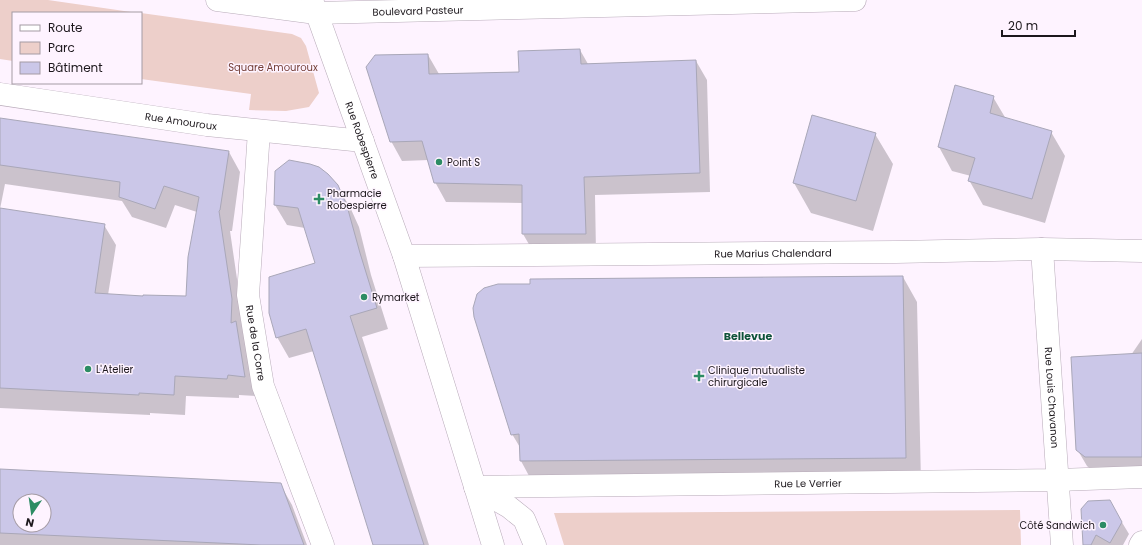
<svg xmlns="http://www.w3.org/2000/svg" width="1142" height="545" font-family="Poppins,sans-serif">
<style>
.green{fill:#edcfca}
.shadow{fill:#0003;fill-rule:evenodd}
.building{fill:#cbc7e8;stroke:#a9a7b8;fill-rule:evenodd}
.lines{fill:none;stroke-linecap:round;stroke-linejoin:round}
.minor-casing{stroke:#b8abb9;stroke-width:23}
.major-casing{stroke:#b8abb9;stroke-width:23}
.minor{stroke:#fff;stroke-width:22}
.major{stroke:#fff;stroke-width:22}
.poi-dot{fill:#2c8c64;stroke:#fef3ff;stroke-width:1.5}
.labels{text-anchor:middle;stroke-width:3;stroke-linejoin:round;paint-order:stroke}
.street-label{font-size:10px;fill:#1c171c;stroke:#fef3ff}
.park-label{font-size:10px;fill:#754039;stroke:#fef3ff}
.poi-label{font-size:10px;fill:#1c171c;stroke:#fef3ff;text-anchor:start}
.neighbourhood-label{font-size:11px;font-weight:bold;fill:#0e5339;stroke:#fef3ff}
</style>
<rect width="100%" height="100%" fill="#fef3ff"/>
<path class="green" d="M0 0H48L138 13H13V61L0 59Z
M141 13 292 34 301 38 306 46 319 93 309 107 286 111 249 110 251 94 141 79Z
M1020 510 1021 545H564L554 513Z"/>
<path class="shadow" d="M580 50 588 64 696 61 707 80 710 192 595 195 596 253H534L523 234V203L446 202 435 182 429 160 402 161 391 141 428 55 439 74 520 73Z
M993 97 1006 119 1051 132 1065 156 1045 223 983 205 969 180 971 176 952 171 939 147Z
M0 119 229 152 240 172 232 231H230L243 320V335L247 342 256 396 239 395V398L186 396 185 415 150 413V415L0 408V209L104 225 116 245 108 295 144 297H187L197 212 175 205 166 228 132 217 122 201 5 184 0 209Z
M875 134 893 164 873 231 811 213 794 183Z
M337 186 350 207 359 227 371 275 388 329 362 337 429 545H374L314 351 289 358 277 337 316 264 305 228 287 225 275 205Z
M903 277 917 302 921 483 535 487 521 461V449L512 434 531 285Z
M1142 339V473H1095L1087 466 1077 449 1131 355Z
M0 470 280 484 292 505 307 545H0ZM20 501H44V525H20Z
M1109 501 1129 534 1123 545H1084Z"/>
<path class="building" d="M580 49 581 64 696 60 700 173 584 177 586 234H522V185L434 183 422 141 390 142 366 67 375 55 428 54 429 74 519 72 518 51Z
M955 85 994 96 990 113 1052 131 1032 199 968 181 975 158 938 147Z
M812 115 876 133 856 201 793 183Z
M0 118 229 151 220 210 219 211 232 299 231 323 236 321 245 377 228 375 227 379 175 376 174 395 139 393V395L0 388V208L105 224 95 293 143 296V295L186 296 188 257 199 197 164 186 155 209 119 197 120 182 0 165Z
M289 160 310 164 319 167 328 174 338 185 347 206 360 253 377 308 350 316 424 545H373L306 329 276 338 269 313V277L315 263 298 208 274 205 275 171Z
M903 276 906 458 520 461 519 434 511 435 474 317 473 308 477 294 484 288 498 284H530V279Z
M1142 353V457H1085L1076 450 1071 357Z
M0 469 281 483 304 545H261L0 533ZM20 501H44V525H20Z
M1110 500 1122 522 1110 543 1096 535 1091 545H1083L1081 509 1088 501Z"/>
<g class="lines">
<g class="minor-casing">
<g id="minor">
<path d="M217 0 316 13"/>
<path id="s1" d="M0 94 207 125 363 141"/>
<path id="s2" d="M259 131 248 295 263 386 323 545"/>
<path id="s3" d="M1042 249 1062 545"/>
<path id="s4" d="M404 256 896 252 1042 249 1142 251"/>
<path id="s5" d="M475 487 1058 480 1142 477"/>
<path d="M476 488 509 507 524 519 535 545"/>
</g>
</g>
<g class="major-casing">
<g id="major">
<path id="s6" d="M312 0 404 256 493 545"/>
<path id="s7" d="M316 13 855 0"/>
<path d="M1140 545 1142 542"/>
</g>
</g>
<use href="#minor" class="minor"/>
<use href="#major" class="major"/>
</g>
<g class="poi-dot">
<circle cx="439" cy="162" r="4"/>
<path d="M317 193h4v4h4v4h-4v4h-4v-4h-4v-4h4z"/>
<circle cx="364" cy="297" r="4"/>
<circle cx="88" cy="369" r="4"/>
<path d="M697 370h4v4h4v4h-4v4h-4v-4h-4v-4h4z"/>
<circle cx="1103" cy="525" r="4"/>
</g>
<g class="labels">
<g class="street-label">
<text dy="4" stroke="none"><textPath href="#s7" startOffset="102">Boulevard Pasteur</textPath></text>
<text dy="4" stroke="none"><textPath href="#s1" startOffset="183">Rue Amouroux</textPath></text>
<text dy="4" stroke="none"><textPath href="#s6" startOffset="149">Rue Robespierre</textPath></text>
<text dy="4" stroke="none"><textPath href="#s4" startOffset="369">Rue Marius Chalendard</textPath></text>
<text dy="4" stroke="none"><textPath href="#s2" startOffset="213">Rue de la Corre</textPath></text>
<text dy="4" stroke="none"><textPath href="#s3" startOffset="149">Rue Louis Chavanon</textPath></text>
<text dy="4" stroke="none"><textPath href="#s5" startOffset="333">Rue Le Verrier</textPath></text>
</g>
<g class="park-label">
<text x="273" y="71">Square Amouroux</text>
</g>
<g class="poi-label">
<text x="447" y="166">Point S</text>
<text x="327" y="197">Pharmacie<tspan x="327" dy="12">Robespierre</tspan></text>
<text x="372" y="301">Rymarket</text>
<text x="96" y="373">L'Atelier</text>
<text x="708" y="374">Clinique mutualiste<tspan x="708" dy="12">chirurgicale</tspan></text>
<text x="1095" y="529" text-anchor="end">Côté Sandwich</text>
</g>
<g class="neighbourhood-label">
<text x="748" y="340">Bellevue</text>
</g>
</g>
<rect x="12" y="12" width="130" height="72" fill="#fef3ff" stroke="#a49ba4"/>
<rect x="20" y="25" width="20" height="6" fill="#ffffff" stroke="#a49ba4"/>
<text x="48" y="32" font-size="12" fill="#1c171c">Route</text>
<rect x="20" y="42" width="20" height="12" fill="#edcfca" stroke="#a49ba4"/>
<text x="48" y="52" font-size="12" fill="#1c171c">Parc</text>
<rect x="20" y="62" width="20" height="12" fill="#cbc7e8" stroke="#a49ba4"/>
<text x="48" y="72" font-size="12" fill="#1c171c">Bâtiment</text>
<g transform="translate(32 513) rotate(193)"><circle r="19" fill="#fef3ff" stroke="#a49ba4"/>
<path d="M0-3L7 15L0 10L-7 15Z" fill="#2c8c64"/>
<text y="-6" font-size="11" font-weight="bold" text-anchor="middle" fill="#1c171c">N</text>
</g>
<path d="M1002 30v6h73v-6" fill="none" stroke="#1c171c" stroke-width="2"/>
<text x="1008" y="30" font-size="12" fill="#1c171c" stroke="#fef3ff" stroke-width="3" paint-order="stroke">20 m</text>
</svg>
